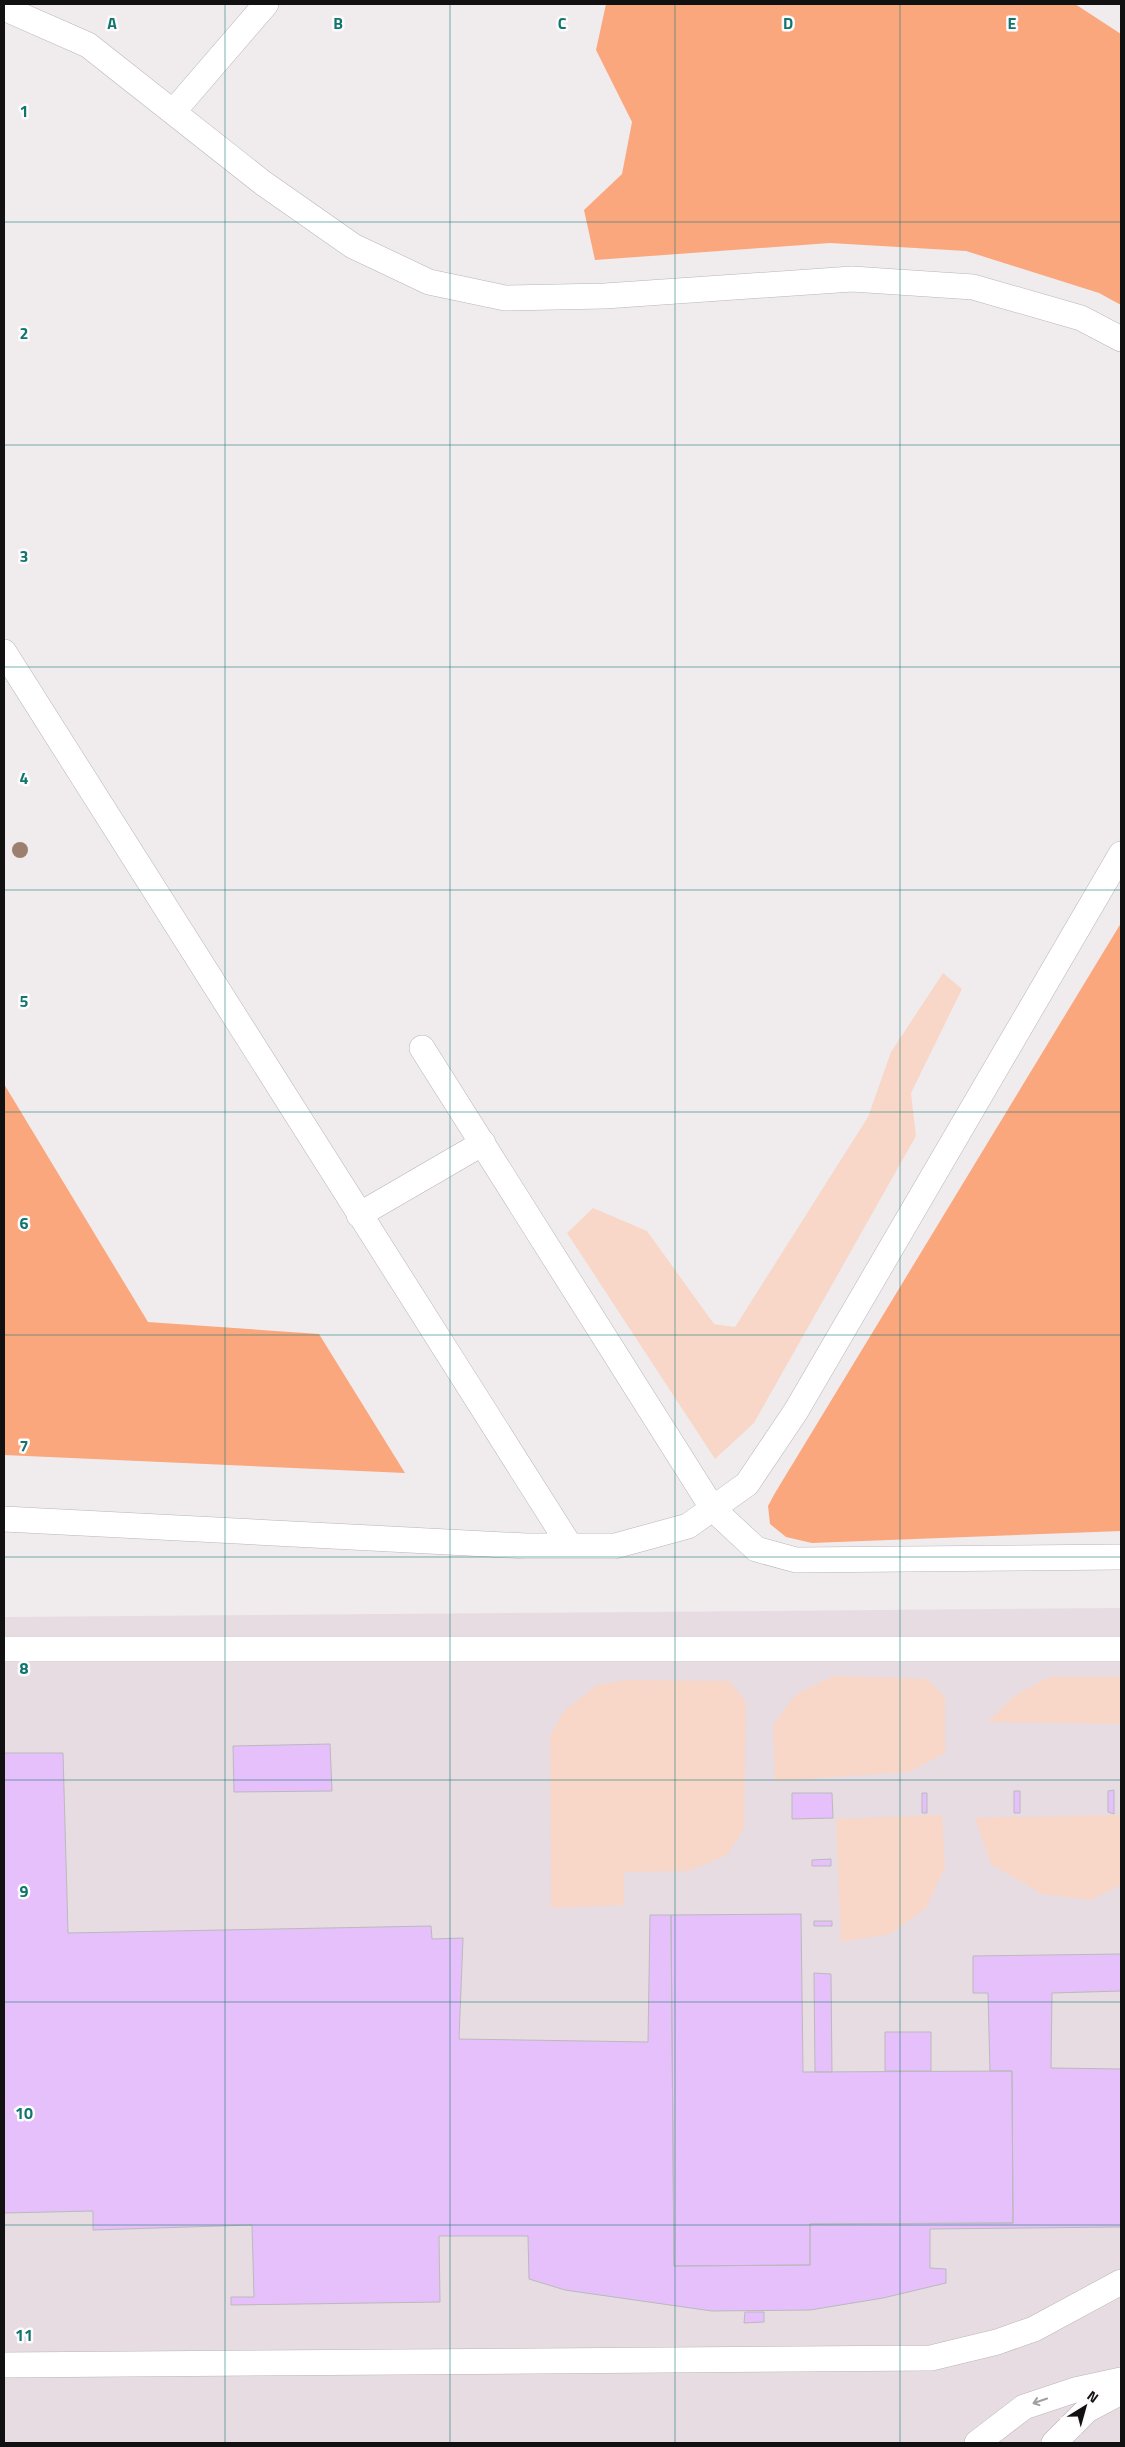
<svg xmlns="http://www.w3.org/2000/svg" width="1125" height="2447" font-family="'Titillium Web',sans-serif">
<style>
.built{fill:#e7dce2}
.green{fill:#f8d7c8}
.forest{fill:#faa77e}
.building{fill:#e5c0fb;stroke:#bab9bc}
.lines{fill:none;stroke-linecap:round;stroke-linejoin:round}
.lane-casing{stroke:#b9b5b7;stroke-width:26}
.lane{stroke:#fff;stroke-width:25}
.tree{fill:#9c7f6e}
.oneway{stroke:#a0a0a0}
.grid{fill:none;stroke:#0f766e;stroke-width:1;stroke-opacity:0.55}
.grid-label{font-size:16px;text-anchor:middle;font-weight:bold;fill:#0f766e;stroke:#fdfafc;stroke-width:5;stroke-linejoin:round;paint-order:stroke}
</style>
<rect width="100%" height="100%" fill="#f0ecee"/>
<path class="built" d="M1121 1608V2443H4V1617Z"/>
<path class="green" d="M943 973 962 989 911 1093 916 1136 754 1423 715 1459 567 1233 593 1208 647 1231 714 1324 735 1327 868 1117 891 1052Z
M833 1676 927 1679 945 1697V1753L909 1772 775 1781 773 1725 795 1695Z
M1049 1677H1121V1724L987 1722 1017 1694Z
M627 1680 729 1681 746 1702 744 1828 727 1855 688 1871 624 1872V1905L551 1908 550 1736 564 1711 597 1685Z
M942 1815 945 1867 926 1908 890 1934 841 1942 836 1819Z
M1121 1815V1885L1091 1900 1042 1894 991 1864 975 1818Z"/>
<path class="forest" d="M606 4H1075L1121 34V305L1099 293 966 251 830 243 595 260 584 210 622 174 632 122 596 50Z
M1121 923V1531L812 1543 786 1537 770 1524 768 1506 775 1493Z
M4 1084 148 1322 319 1334 405 1473 4 1455Z"/>
<path class="building" d="M330 1744 332 1791 234 1792 233 1746Z
M4 1753H63L68 1933 431 1926 432 1939 463 1938 459 2039 648 2042 650 1915H671L674 2266 810 2265V2224L1013 2223 1012 2071H990L988 1993H973V1956L1121 1954V1991L1052 1993 1051 2068 1121 2069V2227L930 2229V2268L946 2269V2283L883 2298 810 2310 712 2311 565 2290 529 2279 528 2236H439L440 2302 231 2305V2297H254L252 2225 93 2230V2211L4 2213Z
M1114 1790V1814L1108 1812V1791Z
M1014 1791H1020V1813H1014Z
M792 1793H832L833 1818 792 1819Z
M922 1793H927V1813H922Z
M831 1859V1866H812V1860Z
M801 1914 803 2072 1012 2071 1013 2223 810 2224V2265L674 2266 671 1915Z
M814 1921H832V1926H814Z
M814 1973 831 1974 832 2072H815Z
M885 2032H931V2071H885Z
M745 2312H764V2322L744 2323Z"/>
<g class="lines">
<g class="lane-casing">
<path id="lane" d="M4 8 88 45 263 183 353 246 429 282 505 298 605 296 852 279 973 287 1081 318 1121 339
M173 112 266 4
M4 652 570 1546
M422 1048 713 1509 756 1549 796 1560 1121 1557
M359 1215 483 1143
M4 1519 526 1546H615L688 1526 747 1484 796 1411 1121 854
M4 1649H1121
M4 2365 931 2358 997 2342 1034 2329 1121 2282
M977 2443 1024 2407 1075 2390 1121 2380
M1054 2443 1087 2410 1121 2392"/>
</g>
<use href="#lane" class="lane"/>
</g>
<circle class="tree" cx="20" cy="850" r="8"/>
<defs><path id="oneway-shaft" d="M-6 0H5M1.5-3L5.5 0L1.5 3" fill="none" stroke-width="1.6" stroke-linecap="round" stroke-linejoin="round" transform="scale(1.25)"/></defs>
<use class="oneway" href="#oneway-shaft" transform="translate(1040 2401) rotate(161)"/>
<path class="grid" d="M225 4V2443M450 4V2443M675 4V2443M900 4V2443M4 222H1121M4 445H1121M4 667H1121M4 890H1121M4 1112H1121M4 1335H1121M4 1557H1121M4 1780H1121M4 2002H1121M4 2225H1121"/>
<g class="grid-label">
<text x="112" y="29">A</text>
<text x="338" y="29">B</text>
<text x="562" y="29">C</text>
<text x="788" y="29">D</text>
<text x="1012" y="29">E</text>
<text x="24" y="117">1</text>
<text x="24" y="339">2</text>
<text x="24" y="562">3</text>
<text x="24" y="784">4</text>
<text x="24" y="1007">5</text>
<text x="24" y="1229">6</text>
<text x="24" y="1452">7</text>
<text x="24" y="1674">8</text>
<text x="24" y="1897">9</text>
<text x="24" y="2119">10</text>
<text x="24" y="2341">11</text>
</g>
<rect width="1125" height="2447" fill="none" stroke="#121111" stroke-width="10"/>
<g transform="translate(1085 2407) rotate(37)" stroke="#fdfafc" stroke-width="4" paint-order="stroke">
<path d="M0-4L9 19L0 12L-9 19Z" fill="#121111"/>
<text y="-8" font-size="14" font-weight="bold" text-anchor="middle" fill="#121111">N</text>
</g>
</svg>
